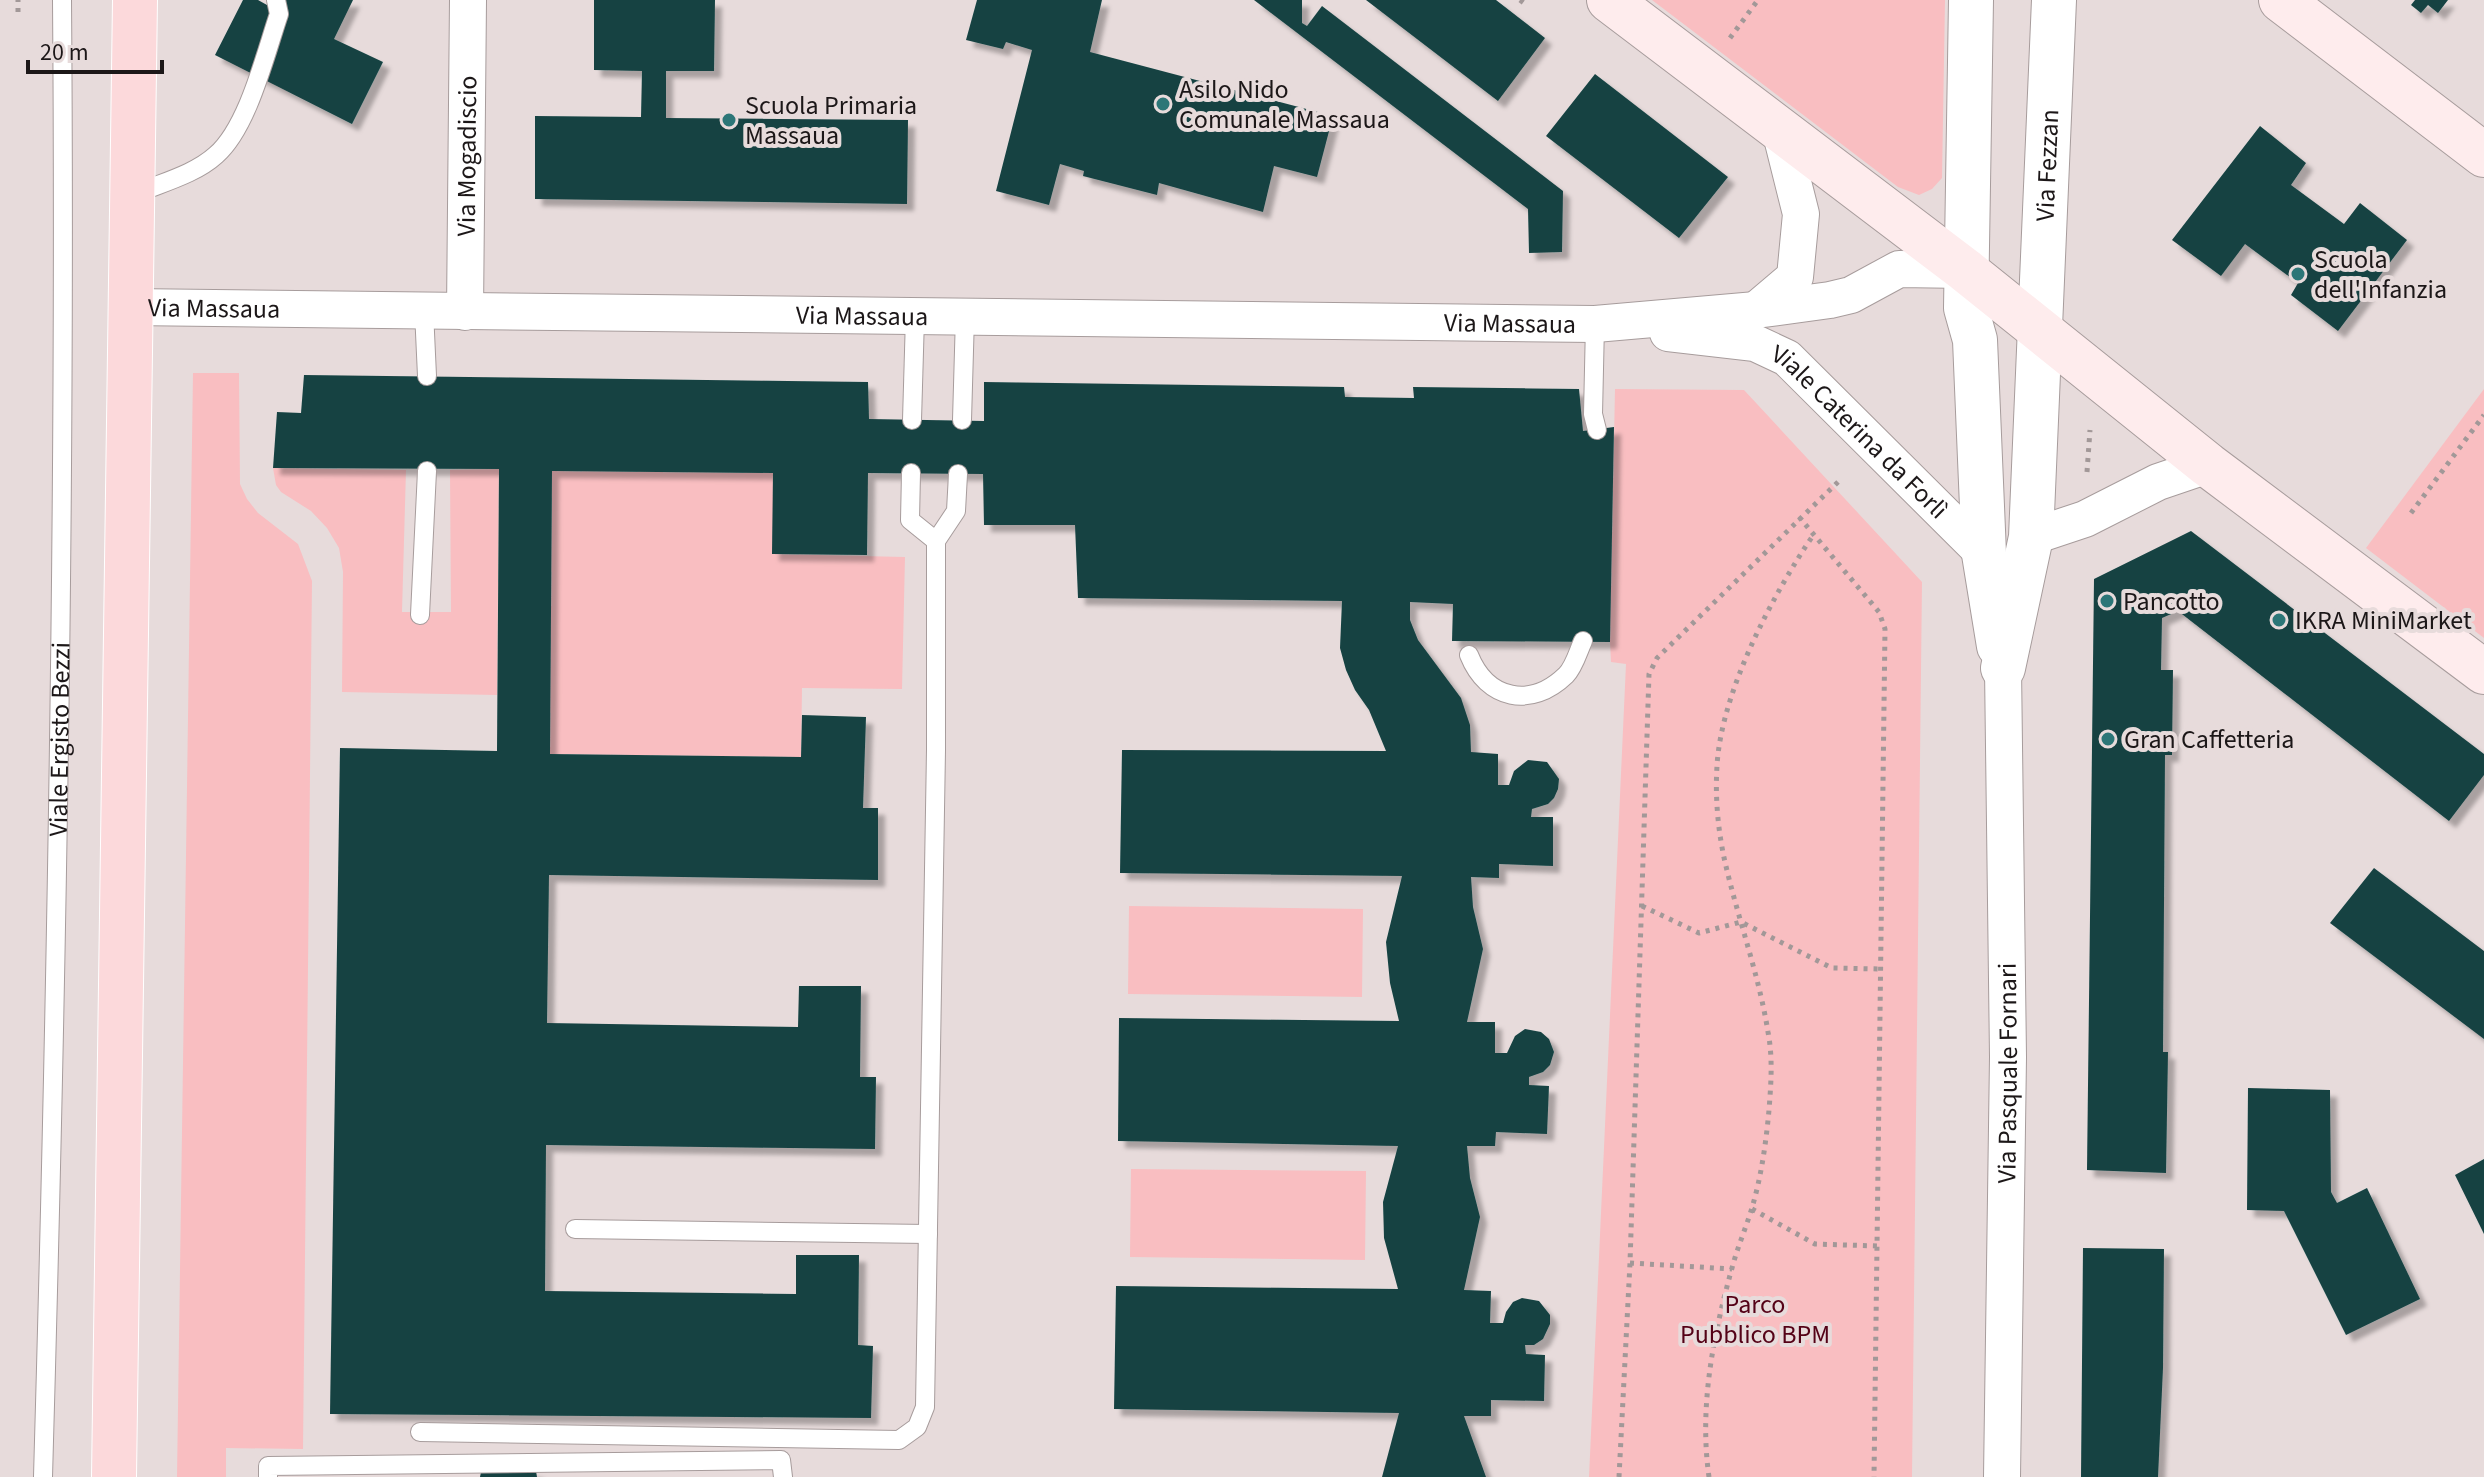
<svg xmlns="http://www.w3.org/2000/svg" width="2484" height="1477" font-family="'Source Sans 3',sans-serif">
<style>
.green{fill:#f9bec1}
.building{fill:#154343;filter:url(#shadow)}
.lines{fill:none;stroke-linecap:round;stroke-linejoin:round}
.service-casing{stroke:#a79c9c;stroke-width:20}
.minor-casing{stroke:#a79c9c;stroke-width:38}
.tertiary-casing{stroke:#a79c9c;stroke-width:46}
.secondary-casing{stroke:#a79c9c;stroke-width:46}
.primary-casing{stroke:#fff;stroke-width:46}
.path{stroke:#a29898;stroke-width:5;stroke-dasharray:4 6;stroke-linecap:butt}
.service{stroke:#fff;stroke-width:18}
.minor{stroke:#fff;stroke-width:36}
.tertiary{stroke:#fff;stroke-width:44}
.secondary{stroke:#feeced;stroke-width:44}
.primary{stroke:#fcd9db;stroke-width:44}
.poi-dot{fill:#2c7677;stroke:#e7dbdb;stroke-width:3}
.labels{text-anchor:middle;stroke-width:8;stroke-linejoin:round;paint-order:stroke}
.poi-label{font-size:26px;fill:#1c1718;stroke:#e7dbdb;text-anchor:start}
.street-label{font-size:26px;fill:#1c1718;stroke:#e7dbdb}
.park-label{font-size:26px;fill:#540217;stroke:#e7dbdb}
</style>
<defs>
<filter id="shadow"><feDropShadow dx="7" dy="7" stdDeviation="2" flood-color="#0004"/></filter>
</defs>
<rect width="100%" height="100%" fill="#e7dbdb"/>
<path class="green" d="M1652 0H1945L1942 178 1932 189 1919 195 1898 187Z
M193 373H239L240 484 247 499 258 513 298 544 312 581 303 1449 226 1448V1477H177Z
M1615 389 1744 390 1922 582 1912 1477H1589L1626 664 1611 662 1610 642Z
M2484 389V638L2366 548Z
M273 468 406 470 402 612H451L450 470 499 469 497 695 342 692 343 572 339 548 327 528 311 511 281 492 276 485Z
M552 471 773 473V554L905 557 902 689 802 688 801 757 550 754Z
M1129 906 1363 909 1362 997 1128 994Z
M1131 1169 1366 1171 1365 1260 1130 1257Z"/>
<path class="building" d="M243 0H258L267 5 270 0H353L334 39 383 62 352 124 215 55Z
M594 0H715L714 71H666V118L908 120 907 204 535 199V116L641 117 642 71 594 70Z
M977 0H1102L1090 52 1333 116 1317 177 1274 166 1263 212 1159 183 1157 195 1083 176 1084 171 1060 164 1049 205 996 191 1032 50 1006 42 1003 49 966 40Z
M1254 0H1302V23L1307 26 1322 6 1563 191 1562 252 1529 253 1528 209Z
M1366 0H1496L1545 38 1498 101Z
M2415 0H2448L2438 13 2428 5 2421 13 2411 5Z
M1595 74 1728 177 1679 238 1546 136Z
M2260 126 2306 163 2291 185 2344 224 2360 203 2407 240 2338 331 2291 295 2298 283 2245 244 2221 276 2172 240Z
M304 375 868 382 869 419 984 421V382L1344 387 1345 397 1414 398 1413 387 1579 389 1583 431 1614 427 1610 642 1452 641 1453 604 1410 602V620L1418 640 1461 698 1470 725 1471 752 1498 754V785H1509L1514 771 1528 760 1547 762 1559 779 1558 789 1554 798 1548 804 1532 809 1531 817H1553V866L1499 864V878L1471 877 1473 907 1483 949 1467 1022H1495V1053H1507L1515 1036 1525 1029 1541 1032 1549 1039 1554 1052 1550 1065 1543 1072 1529 1077V1085L1549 1086 1547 1134 1496 1132 1495 1146H1467L1470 1178 1480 1217 1464 1290 1491 1291 1490 1323H1503L1506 1312 1513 1302 1522 1298 1539 1301 1550 1315V1324L1543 1339 1534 1345H1525L1526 1354 1545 1355 1544 1401 1491 1400V1416H1464L1486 1477H1382L1399 1413 1114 1409 1116 1286 1398 1289 1384 1238 1383 1202 1398 1146 1118 1141 1119 1018 1399 1021 1390 983 1386 942 1402 876 1120 873 1122 750 1386 751 1369 710 1355 690 1346 670 1340 648 1342 601 1078 598 1075 525H984L983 474 868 473 867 555 772 554 773 473 552 471 550 754 801 757 802 715 866 717 863 808H878V880L549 875 547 1023 798 1027 799 986H861L860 1077H876L875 1149 546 1145 545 1291 796 1294V1255H859L858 1345 873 1346 871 1418 330 1414 340 748 497 751 499 469 273 468 277 412 301 413Z
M2191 531 2484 754V775L2449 821 2178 611 2162 618 2161 670H2173L2172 755H2165L2163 1052H2168L2166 1173 2087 1170 2094 579Z
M2374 868 2484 951V1039L2330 923Z
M2248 1088 2330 1090 2331 1192 2337 1203 2367 1188 2420 1299 2346 1335 2284 1211 2247 1210Z
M2484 1159V1234L2455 1175Z
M2083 1248 2164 1249 2163 1368 2158 1477H2081Z
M536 1471 537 1477H480L481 1472Z"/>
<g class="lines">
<g class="service-casing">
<g id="service">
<path d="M133 195C160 183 194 175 216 155 248 127 265 55 279 14L276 0"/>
<path d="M424 311 427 376"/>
<path d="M1595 324 1593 414 1597 430"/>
<path d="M912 420 915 317"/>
<path d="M962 420 965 316"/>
<path d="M936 541 956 511 958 474"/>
<path d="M420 615 427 471"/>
<path d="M1469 655C1487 700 1531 709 1566 675 1574 667 1578 652 1583 641"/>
<path d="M575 1229 928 1234"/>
<path d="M420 1432 899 1440 917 1427 925 1407 936 750V541L910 520 911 473"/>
<path id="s1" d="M43 1477C57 985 66 492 62 0"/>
<path d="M268 1477V1466L781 1460 783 1477"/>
</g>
</g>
<g class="minor-casing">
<g id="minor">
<path id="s2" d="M130 307 1595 324 1756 310 1830 300 1851 295 1899 269 1965 270"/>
<path d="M1756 310 1795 277 1801 214 1780 130"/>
<path id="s3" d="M465 312 468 0"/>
<path id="s4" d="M1668 333 1755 343 1787 358 1984 554"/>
<path d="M2031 537 2085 519 2158 482 2208 465"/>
<path id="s5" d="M2002 1477 2008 1057 2003 668"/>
</g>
</g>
<g class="tertiary-casing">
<g id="tertiary">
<path d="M1971 0 1966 308 1975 340 1984 554 1999 646"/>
<path id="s6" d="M2003 668 2031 537 2054 0"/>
</g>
</g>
<g class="secondary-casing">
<path id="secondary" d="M1609 0 1965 270 2208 465 2484 672
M2281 0 2484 155"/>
</g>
<g class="primary-casing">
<path id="primary" d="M114 1477 135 0"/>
</g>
<path class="path" d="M1520 0 1528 6
M18 12V0
M1730 38 1758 0
M2087 472 2090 430
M2411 513 2484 415
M1799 517 1879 612 1885 629 1874 1477
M1642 906 1699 933 1741 922 1832 968 1881 969
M1752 1209 1815 1244 1878 1246
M1630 1263 1732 1269
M1619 1477 1630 1263 1649 674 1657 658 1840 480
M1709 1477C1699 1407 1713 1336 1732 1268 1737 1249 1745 1230 1751 1211 1761 1179 1766 1143 1769 1110 1771 1084 1773 1058 1768 1032 1759 975 1738 919 1725 862 1718 831 1715 798 1717 766 1721 692 1773 594 1814 534"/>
<use href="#service" class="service"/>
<use href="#minor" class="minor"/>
<use href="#tertiary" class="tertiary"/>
<use href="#secondary" class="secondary"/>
<use href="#primary" class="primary"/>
</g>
<g class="poi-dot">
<circle cx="1163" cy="104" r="8"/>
<circle cx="729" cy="120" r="8"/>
<circle cx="2298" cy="274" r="8"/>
<circle cx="2107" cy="601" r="8"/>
<circle cx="2279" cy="620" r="8"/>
<circle cx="2108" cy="739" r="8"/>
</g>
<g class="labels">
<g class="poi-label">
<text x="1179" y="98">Asilo Nido<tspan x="1179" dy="30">Comunale Massaua</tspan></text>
<text x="745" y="114">Scuola Primaria<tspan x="745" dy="30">Massaua</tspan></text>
<text x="2314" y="268">Scuola<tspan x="2314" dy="30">dell'Infanzia</tspan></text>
<text x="2123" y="610">Pancotto</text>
<text x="2295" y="629">IKRA MiniMarket</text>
<text x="2124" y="748">Gran Caffetteria</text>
</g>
<g class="street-label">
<text dy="9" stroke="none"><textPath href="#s3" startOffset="156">Via Mogadiscio</textPath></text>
<text dy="9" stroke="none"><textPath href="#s6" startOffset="506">Via Fezzan</textPath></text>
<text dy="9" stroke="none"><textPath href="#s2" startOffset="84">Via Massaua</textPath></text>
<text dy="9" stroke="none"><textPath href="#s2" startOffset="732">Via Massaua</textPath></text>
<text dy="9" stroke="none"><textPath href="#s2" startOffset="1380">Via Massaua</textPath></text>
<text dy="9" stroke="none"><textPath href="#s4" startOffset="226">Viale Caterina da Forlì</textPath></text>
<text dy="9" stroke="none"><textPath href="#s1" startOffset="738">Viale Ergisto Bezzi</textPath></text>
<text dy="9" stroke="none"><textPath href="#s5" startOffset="404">Via Pasquale Fornari</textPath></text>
</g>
<g class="park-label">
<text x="1755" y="1313">Parco<tspan x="1755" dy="30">Pubblico BPM</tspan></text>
</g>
</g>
<path d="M28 60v12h134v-12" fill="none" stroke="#1c1718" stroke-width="4"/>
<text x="40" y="60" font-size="24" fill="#1c1718" stroke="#e7dbdb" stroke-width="6" paint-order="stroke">20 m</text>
</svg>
